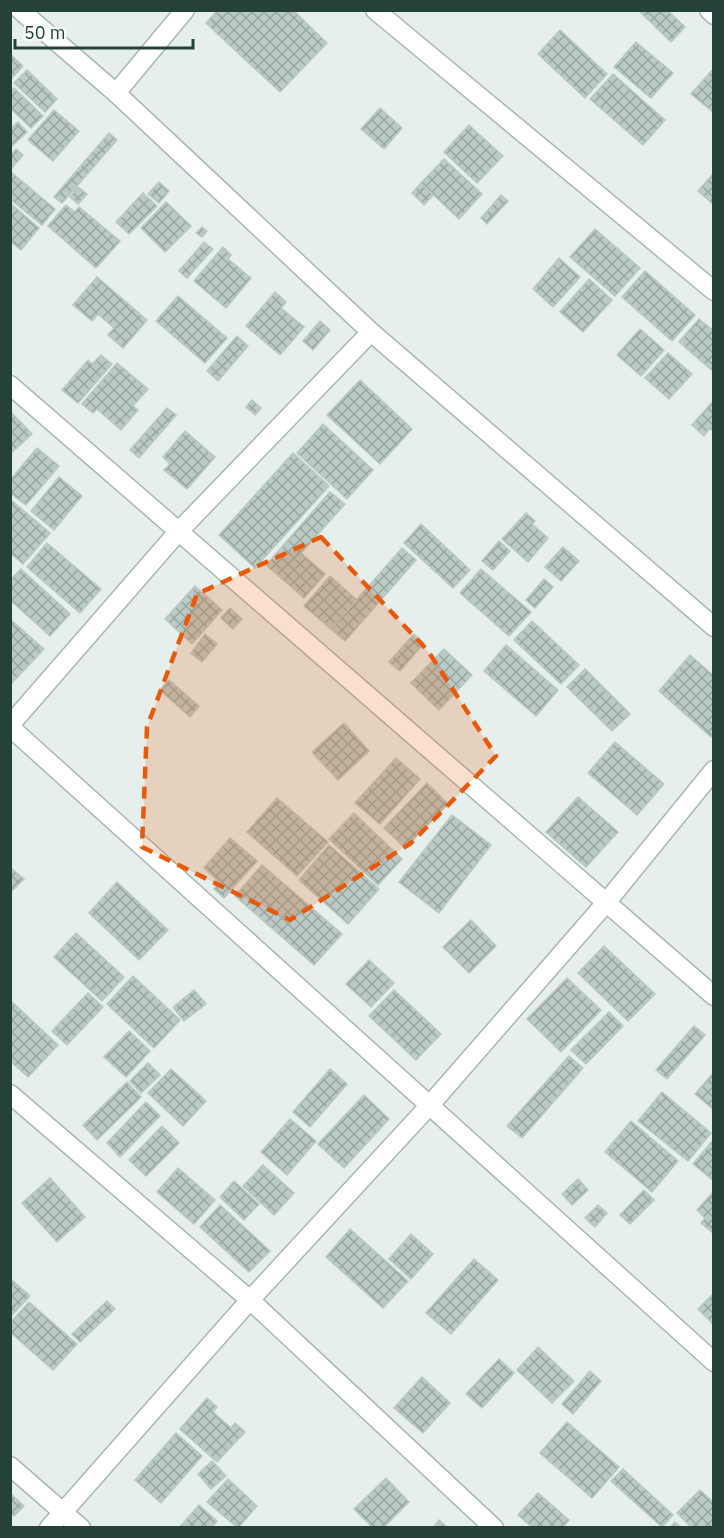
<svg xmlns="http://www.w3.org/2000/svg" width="724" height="1538" font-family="'IBM Plex Sans',sans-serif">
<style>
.building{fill:url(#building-cross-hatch);stroke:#b8c9c2;stroke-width:1.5}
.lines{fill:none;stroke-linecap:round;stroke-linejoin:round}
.minor-casing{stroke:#a8b8b2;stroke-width:21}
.tertiary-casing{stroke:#a8b8b2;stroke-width:21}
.minor{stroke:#fff;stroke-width:18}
.tertiary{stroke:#fff;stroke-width:18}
.marked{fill:#e8590c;fill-opacity:0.2;stroke:#e8590c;stroke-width:4.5;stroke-dasharray:12 8;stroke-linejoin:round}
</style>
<defs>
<pattern id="building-cross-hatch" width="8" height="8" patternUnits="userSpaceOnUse" patternTransform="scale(1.5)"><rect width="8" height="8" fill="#bbcac4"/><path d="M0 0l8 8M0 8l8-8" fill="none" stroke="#98a6a0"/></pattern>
</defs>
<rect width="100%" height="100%" fill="#e6efeb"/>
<path class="building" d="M218 10H293L327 43 280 92 206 23Z
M638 10H667L685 27 671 42Z
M560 30 607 74 585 98 538 54Z
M636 42 673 73 651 98 614 67Z
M10 54 23 66 10 80Z
M714 68V113L691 94Z
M27 70 57 99 45 112 14 83Z
M613 74 665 120 643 145 590 99Z
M14 88 43 116 31 128 10 108V92Z
M380 108 402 128 384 149 361 129Z
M54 110 79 131 53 161 28 140Z
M18 122 27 132 11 147 10 129Z
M469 125 503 156 477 183 444 152Z
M109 133 117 140 62 203 54 197Z
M16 149 23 155 10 170V156Z
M444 159 482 194 459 219 421 183Z
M10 171 55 209 42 225 10 199Z
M714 173V205L698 191Z
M159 182 169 191 159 203 148 194Z
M421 183 433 195 424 205 412 193Z
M78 187 87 194 78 204 70 197Z
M143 193 157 206 129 234 116 222Z
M501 195 508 201 487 224 481 218Z
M166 202 191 226 165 252 141 228Z
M10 203 39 228 21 250 10 241Z
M66 205 75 212 79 207 120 241 96 268 48 226Z
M202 227 207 231 202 237 196 233Z
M595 229 640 268 615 296 570 257Z
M204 242 213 249 187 278 179 271Z
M223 247 231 255 228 259 251 278 226 308 194 281Z
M559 258 580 277 553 307 533 289Z
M645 271 695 315 672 341 622 297Z
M97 277 147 320 123 348 108 335 114 328 98 314 92 321 73 305Z
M589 279 612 300 583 332 560 312Z
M275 292 286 302 281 308 304 327 280 355 246 326Z
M178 296 227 338 205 363 156 321Z
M699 319 714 331V372L679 342Z
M320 321 330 330 313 350 303 341Z
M640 329 664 350 641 376 617 355Z
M237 336 248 346 218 381 207 371Z
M668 353 692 374 669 399 645 378Z
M101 355 112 364 78 403 62 390 88 360 92 364Z
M117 363 148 389 133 406 138 410 121 430 97 409 93 413 82 404Z
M360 380 412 429 380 464 327 415Z
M252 400 261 408 255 415 246 407Z
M714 400V432L710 428 704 436 692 425Z
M167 408 176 415 139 458 130 450Z
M10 411 32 434 10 454Z
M323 424 373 470 347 499 297 453Z
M185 431 215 457 187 489 164 470 170 464 163 457Z
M37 448 59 466 26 505 10 493V480Z
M293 453 329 486 255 568 219 535Z
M59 477 82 496 54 530 31 511Z
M330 492 345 504 301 553 325 574 304 598 266 565Z
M10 499 50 533 23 564 10 553Z
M526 513 535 521 532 524 548 538 528 562 502 539Z
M421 524 470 570 453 588 404 543Z
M499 541 510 551 493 570 482 561Z
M47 543 101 589 80 613 27 567Z
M563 547 579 561 561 581 545 567Z
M402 548 416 560 345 641 331 629Z
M21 569 70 614 50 636 10 600V580Z
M481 569 531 612 509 636 460 593Z
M330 576 357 600 331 629 304 606Z
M544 579 553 587 535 608 526 600Z
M195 586 222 610 192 644 165 619Z
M230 608 242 619 233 629 221 618Z
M10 619 44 649 10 685Z
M532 621 579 665 561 684 514 640Z
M205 634 217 644 202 662 191 653Z
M414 634 424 643 400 671 389 662Z
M506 645 558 690 536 716 484 671Z
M444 649 472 675 439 710 411 683Z
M690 655 714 676V734L711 737 659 691Z
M585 669 630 714 612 731 567 687Z
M169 680 199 706 190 717 160 690Z
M344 723 369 751 338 780 312 752Z
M615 742 664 784 637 815 588 773Z
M396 758 420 779 380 824 355 803Z
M427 783 448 804 405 848 384 828Z
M578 797 618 832 586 867 546 832Z
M277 798 328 842 297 876 247 832Z
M354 813 402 859 378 885 329 839Z
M452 815 491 845 439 913 399 882Z
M230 838 257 861 224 898 214 889 219 882 204 868Z
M329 845 379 889 348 924 299 880Z
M262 865 342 934 314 965 235 896Z
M10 867 24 879 10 893Z
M117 882 168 930 139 960 89 913Z
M471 920 496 946 469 973 443 947Z
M76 933 124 977 102 1001 54 957Z
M604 946 655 994 628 1021 578 973Z
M369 960 394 983 371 1007 346 984Z
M133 976 180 1020 154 1048 107 1004Z
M567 978 601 1010 561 1052 527 1019Z
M194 990 206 1004 184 1021 173 1007Z
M394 990 441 1034 416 1060 369 1016Z
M88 993 103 1007 67 1045 52 1031Z
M11 1001 58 1045 28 1077 10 1061Z
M609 1012 623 1026 586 1064 571 1050Z
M694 1026 705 1035 667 1079 656 1070Z
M129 1031 150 1051 126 1077 104 1057Z
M569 1056 583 1068 522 1138 507 1126Z
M148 1063 160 1075 141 1093 130 1081Z
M171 1069 206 1101 183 1126 148 1093Z
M330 1069 347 1084 310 1127 293 1112Z
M714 1072V1110L695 1094Z
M127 1082 141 1097 97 1140 83 1125Z
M662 1092 711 1133 688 1161 638 1121Z
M364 1095 389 1119 344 1168 318 1144Z
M146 1102 160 1116 120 1157 107 1143Z
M290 1119 316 1141 287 1175 261 1152Z
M631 1121 678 1161 652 1192 605 1152Z
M162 1126 179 1143 146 1176 129 1160Z
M714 1139V1181L693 1164Z
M263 1165 294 1193 274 1215 243 1186Z
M178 1168 215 1200 194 1224 157 1192Z
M50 1178 85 1217 57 1242 22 1203Z
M578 1179 588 1190 572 1205 562 1194Z
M234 1181 259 1204 244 1220 220 1197Z
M644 1190 654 1200 630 1224 620 1215Z
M714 1191V1234L701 1223 705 1218 697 1210Z
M220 1205 270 1251 249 1272 200 1227Z
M598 1205 607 1213 595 1227 585 1218Z
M350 1229 408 1281 383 1308 326 1257Z
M411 1234 433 1254 411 1279 389 1259Z
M474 1259 498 1280 451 1334 426 1313Z
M12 1280 30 1296 10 1317V1282Z
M714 1293V1325L698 1309Z
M107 1301 115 1309 80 1342 72 1334Z
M29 1302 77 1344 53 1370 10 1332V1323Z
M538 1347 574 1381 552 1403 517 1370Z
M499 1359 514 1373 482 1408 466 1394Z
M590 1371 601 1381 573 1414 562 1404Z
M422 1377 450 1403 423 1433 394 1408Z
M207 1398 217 1407 213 1412 231 1428 235 1423 245 1432 217 1462 180 1429Z
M567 1422 619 1467 592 1498 540 1453Z
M176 1433 202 1456 161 1503 135 1480Z
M212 1461 226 1476 211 1489 198 1474Z
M623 1469 673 1515 662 1527 611 1481Z
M386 1478 409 1502 383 1528H373L354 1509Z
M228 1479 257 1506 238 1528 207 1502Z
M700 1490 714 1503V1528H692L677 1513Z
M10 1493 24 1506 14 1516 10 1512Z
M538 1493 569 1520 562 1528H533L518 1515Z
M199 1505 217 1521 211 1528H179Z
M439 1520 448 1528H433Z
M675 1522 682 1528H670Z"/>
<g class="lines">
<g class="minor-casing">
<path id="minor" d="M375 10 714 291
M709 10 714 15
M116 93 185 10
M10 385 714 996
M10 725 178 532 371 332
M10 727 714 1362
M10 1094 250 1300 494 1528
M10 1466 81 1528
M49 1528 250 1300 429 1106 605 904 714 770"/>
</g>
<g class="tertiary-casing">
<path id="tertiary" d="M20 10 116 93 371 332 714 627"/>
</g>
<use href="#minor" class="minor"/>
<use href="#tertiary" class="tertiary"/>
</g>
<path class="marked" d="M321 537 428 651 496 756 411 843 290 920 142 847 147 727 197 594Z"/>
<rect width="724" height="1538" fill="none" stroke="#24423a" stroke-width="24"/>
<path d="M15 39v9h178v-9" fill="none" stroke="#24423a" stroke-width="3"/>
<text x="24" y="39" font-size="18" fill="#24423a" stroke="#f7fbf9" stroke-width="4.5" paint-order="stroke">50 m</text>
</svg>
